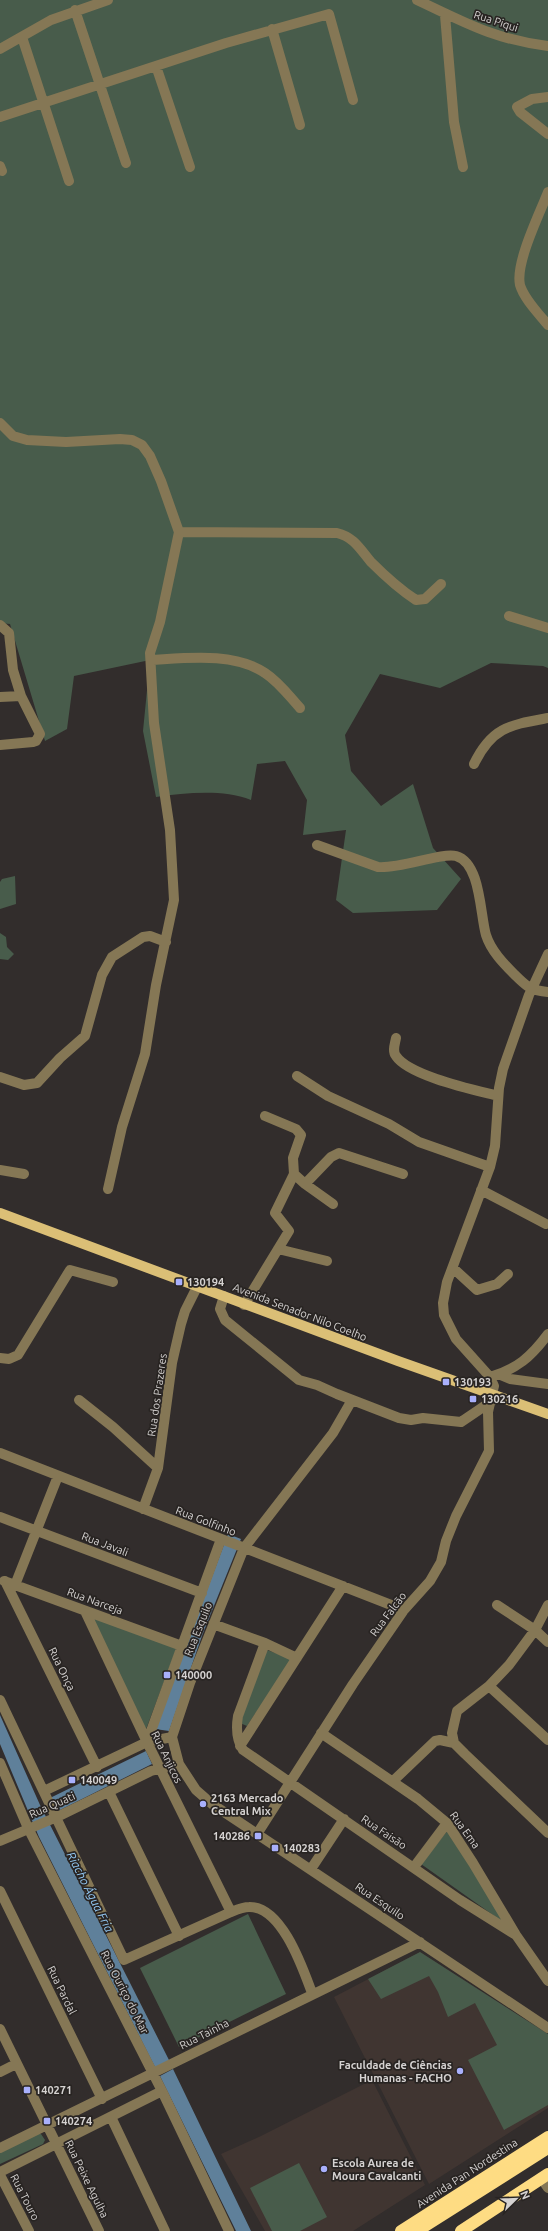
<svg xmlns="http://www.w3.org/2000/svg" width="548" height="2231" font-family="Ubuntu,sans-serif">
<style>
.built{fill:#403531}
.green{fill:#485c4b}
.water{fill:#5f809a}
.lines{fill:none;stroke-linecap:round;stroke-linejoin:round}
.minor{stroke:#857755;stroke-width:10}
.major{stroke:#dbbf76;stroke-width:10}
.highway{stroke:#fedc83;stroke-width:12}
.poi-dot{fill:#a9b0fc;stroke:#282422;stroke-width:1.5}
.labels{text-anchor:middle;stroke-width:3.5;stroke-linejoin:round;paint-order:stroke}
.street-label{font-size:11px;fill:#d5d2d1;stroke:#282422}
.poi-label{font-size:11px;font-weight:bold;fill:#d5d2d1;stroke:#282422;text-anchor:start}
.water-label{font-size:12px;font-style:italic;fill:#95ccf9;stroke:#282422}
</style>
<rect width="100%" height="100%" fill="#322d2c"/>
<path class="built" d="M420 1952 548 2034V2108L429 2184 334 1997Z
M372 2080 425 2185 353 2231H265L221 2154 261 2136Z"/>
<path class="green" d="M0 0H548V668L543 666 491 663 440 688 380 674 345 735 351 771 381 806 413 784 433 848 461 879 437 910 353 913 336 900 346 830 303 835 307 800 285 761 257 764 251 800C222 789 187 793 156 797L143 731 150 660 74 676 67 729 45 741 10 624 0 623Z
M15 876 16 904 0 909V882L2 879Z
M0 933 6 937 7 947 14 954 8 960 0 959Z
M90 1617 177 1647 145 1732Z
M267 1650 292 1659 247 1726 240 1723Z
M448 1830 510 1927 421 1864Z
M248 1914 286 1994 179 2047 140 1968Z
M420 1952 548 2034V2105L504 2130 468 2060 497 2045 475 2003 448 2017 438 1992 429 1976 381 1999 368 1979Z
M37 2134H41L45 2140 43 2144 0 2164V2151Z
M299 2163 327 2217 300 2231H272L250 2188Z"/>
<path class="water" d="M228 1534 241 1539 203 1633 169 1731 155 1729Z
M0 1715 40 1805 170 2062 156 2069 39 1837 0 1744Z
M146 1751 152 1764 56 1812 50 1798Z
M173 2069 251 2231H236L160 2076Z"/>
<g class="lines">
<path class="minor" d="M417 0C466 23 493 39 548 46
M75 10 126 163
M445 15 454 122 463 167
M272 29 300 125
M22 37 69 181
M0 49 51 20 108 0
M156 66 190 167
M548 97 532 99 517 107 520 112 548 134
M0 117 226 43 329 14 353 100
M0 166 2 171
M548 192C540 213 515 263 520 285 524 299 539 314 548 325
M0 423 13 436 27 440 66 442 120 439 132 440 142 445 150 456 161 481 179 532 160 622 150 653 154 723 170 830 174 900 156 985 145 1054 122 1127 108 1189
M179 532 337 533C354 537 360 549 371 562 385 576 399 589 416 600L425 599 441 584
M509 616 548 628
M0 625 9 633 13 670 21 696 40 734 36 741 33 742 0 745
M151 660C187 658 234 652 265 673 279 682 289 696 300 708
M0 697 21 696
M474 764C492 727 510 725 548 718
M317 845 378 867C400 869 442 852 456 856 481 863 480 915 486 935 491 951 504 964 515 975 528 987 529 990 548 992
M396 1038C395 1044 392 1051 396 1056 409 1076 475 1090 498 1096
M297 1076 328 1096 389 1124 419 1142 490 1167
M0 1077 24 1085 37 1083 60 1058 85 1036 102 975 112 957 143 937 150 936 166 942
M0 1170 24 1174
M294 1174 305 1184 331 1157 339 1153 403 1174
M305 1184 333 1204
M481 1190 546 1224
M278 1249 327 1261
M453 1268 477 1290 497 1284 508 1274
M224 1296 220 1309 225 1320 299 1380 317 1385 337 1394 399 1418 411 1420 423 1418 461 1422 492 1401
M244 1305 289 1231 275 1213 294 1174 293 1158 301 1135 296 1129 265 1116
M0 1358 9 1359 18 1355 70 1270 113 1282
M498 1374 510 1379 548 1384
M490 1377C517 1369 531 1357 548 1334
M79 1400 113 1427 158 1468
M352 1400 333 1433 244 1548 190 1683 172 1737 179 1764 196 1790 212 1804 548 2028
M0 1453 404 1610
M143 1509 158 1468 172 1363 181 1324 185 1311 198 1285
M0 1517 202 1593
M4 1581 182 1646
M5 1581 97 1767
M15 1585 58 1476
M497 1605 535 1630 548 1642
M548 1605 535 1630 509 1665 489 1686 457 1711 452 1733 454 1743 465 1754 548 1833
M85 1611 147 1742 231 1912
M213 1624 265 1643 297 1658
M265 1643 238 1716C236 1728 236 1739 243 1750L460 1900 516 1935
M489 1686 548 1740
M0 1700 124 1960 231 1912C236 1910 243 1907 249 1907 282 1906 303 1969 312 1993
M321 1733 418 1799 447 1823 473 1863 516 1935 548 1981
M147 1742 221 1539
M240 1746 343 1586
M0 1763 28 1828 162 2091 229 2231
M393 1781 435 1741 440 1740 454 1743
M44 1791 147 1742 172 1737
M109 1792 179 1936
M257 1834 353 1684 404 1610 430 1581 441 1562 446 1541 456 1516 489 1451 488 1412 494 1386 490 1377 456 1339 444 1315 443 1303 447 1282 490 1167 495 1146 499 1088 503 1069 529 995 548 954
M0 1841 57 1817 151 1771 179 1764
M414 1867 447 1823
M311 1869 344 1819
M0 1891 102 2099
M0 2029 99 2231
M0 2072 16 2064
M111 2117 165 2231
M0 2148 420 1942
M0 2172 162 2091
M0 2175 29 2231
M541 2178 548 2188"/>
<path class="major" d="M0 1213 398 1361 548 1414"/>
<path class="highway" d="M401 2231 548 2137
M417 2231 548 2148
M461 2231 548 2174"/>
</g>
<g class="poi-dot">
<rect x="175" y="1278" width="8" height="8" rx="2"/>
<rect x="442" y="1378" width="8" height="8" rx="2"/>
<rect x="469" y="1395" width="8" height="8" rx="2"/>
<rect x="163" y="1671" width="8" height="8" rx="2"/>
<rect x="68" y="1776" width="8" height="8" rx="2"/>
<circle cx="203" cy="1804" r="4"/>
<rect x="254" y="1832" width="8" height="8" rx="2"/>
<rect x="271" y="1844" width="8" height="8" rx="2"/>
<circle cx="460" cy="2071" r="4"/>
<rect x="23" y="2086" width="8" height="8" rx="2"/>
<rect x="43" y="2117" width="8" height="8" rx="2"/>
<circle cx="324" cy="2169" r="4"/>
</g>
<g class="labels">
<g class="street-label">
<text transform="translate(496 21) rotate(18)" y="4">Rua Piqui</text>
<text transform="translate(300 1312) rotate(21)" y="4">Avenida Senador Nilo Coelho</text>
<text transform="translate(157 1395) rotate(-82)" y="4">Rua dos Prazeres</text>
<text transform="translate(206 1521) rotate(21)" y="4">Rua Golfinho</text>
<text transform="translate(105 1544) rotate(21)" y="4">Rua Javali</text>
<text transform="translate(95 1601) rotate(20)" y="4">Rua Narceja</text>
<text transform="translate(388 1614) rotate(-53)" y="4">Rua Falcão</text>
<text transform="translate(198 1629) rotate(-68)" y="4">Rua Esquilo</text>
<text transform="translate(62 1669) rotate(64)" y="4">Rua Onça</text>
<text transform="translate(167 1757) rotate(64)" y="4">Rua Anjicos</text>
<text transform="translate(52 1805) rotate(-24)" y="4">Rua Quati</text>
<text transform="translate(465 1830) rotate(54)" y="4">Rua Ema</text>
<text transform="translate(384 1832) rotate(34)" y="4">Rua Faisão</text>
<text transform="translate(380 1901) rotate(34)" y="4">Rua Esquilo</text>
<text transform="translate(62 1990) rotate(64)" y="4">Rua Pardal</text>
<text transform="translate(125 1992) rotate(63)" y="4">Rua Ouriço do Mar</text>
<text transform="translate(204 2034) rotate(-27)" y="4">Rua Tainha</text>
<text transform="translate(467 2173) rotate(-33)" y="4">Avenida Pan Nordestina</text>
<text transform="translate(87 2179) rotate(64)" y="4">Rua Peixe Agulha</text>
<text transform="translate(25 2197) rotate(63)" y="4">Rua Touro</text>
</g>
<g class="poi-label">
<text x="187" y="1286">130194</text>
<text x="454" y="1386">130193</text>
<text x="481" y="1403">130216</text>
<text x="175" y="1679">140000</text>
<text x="80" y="1784">140049</text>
<text x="211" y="1802">2163 Mercado<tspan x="211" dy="13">Central Mix</tspan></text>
<text x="250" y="1840" text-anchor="end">140286</text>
<text x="283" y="1852">140283</text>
<text x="452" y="2069" text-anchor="end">Faculdade de Ciências<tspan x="452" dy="13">Humanas - FACHO</tspan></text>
<text x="35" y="2094">140271</text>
<text x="55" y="2125">140274</text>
<text x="332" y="2167">Escola Aurea de<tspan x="332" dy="13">Moura Cavalcanti</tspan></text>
</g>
<g class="water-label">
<text transform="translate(90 1892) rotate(63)" y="4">Riacho Água Fria</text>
</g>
</g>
<g transform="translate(516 2199) rotate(67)" stroke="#282422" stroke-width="3" paint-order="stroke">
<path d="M0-3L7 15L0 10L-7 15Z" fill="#d5d2d1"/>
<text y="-6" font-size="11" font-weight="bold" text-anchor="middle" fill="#d5d2d1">N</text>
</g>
</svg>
